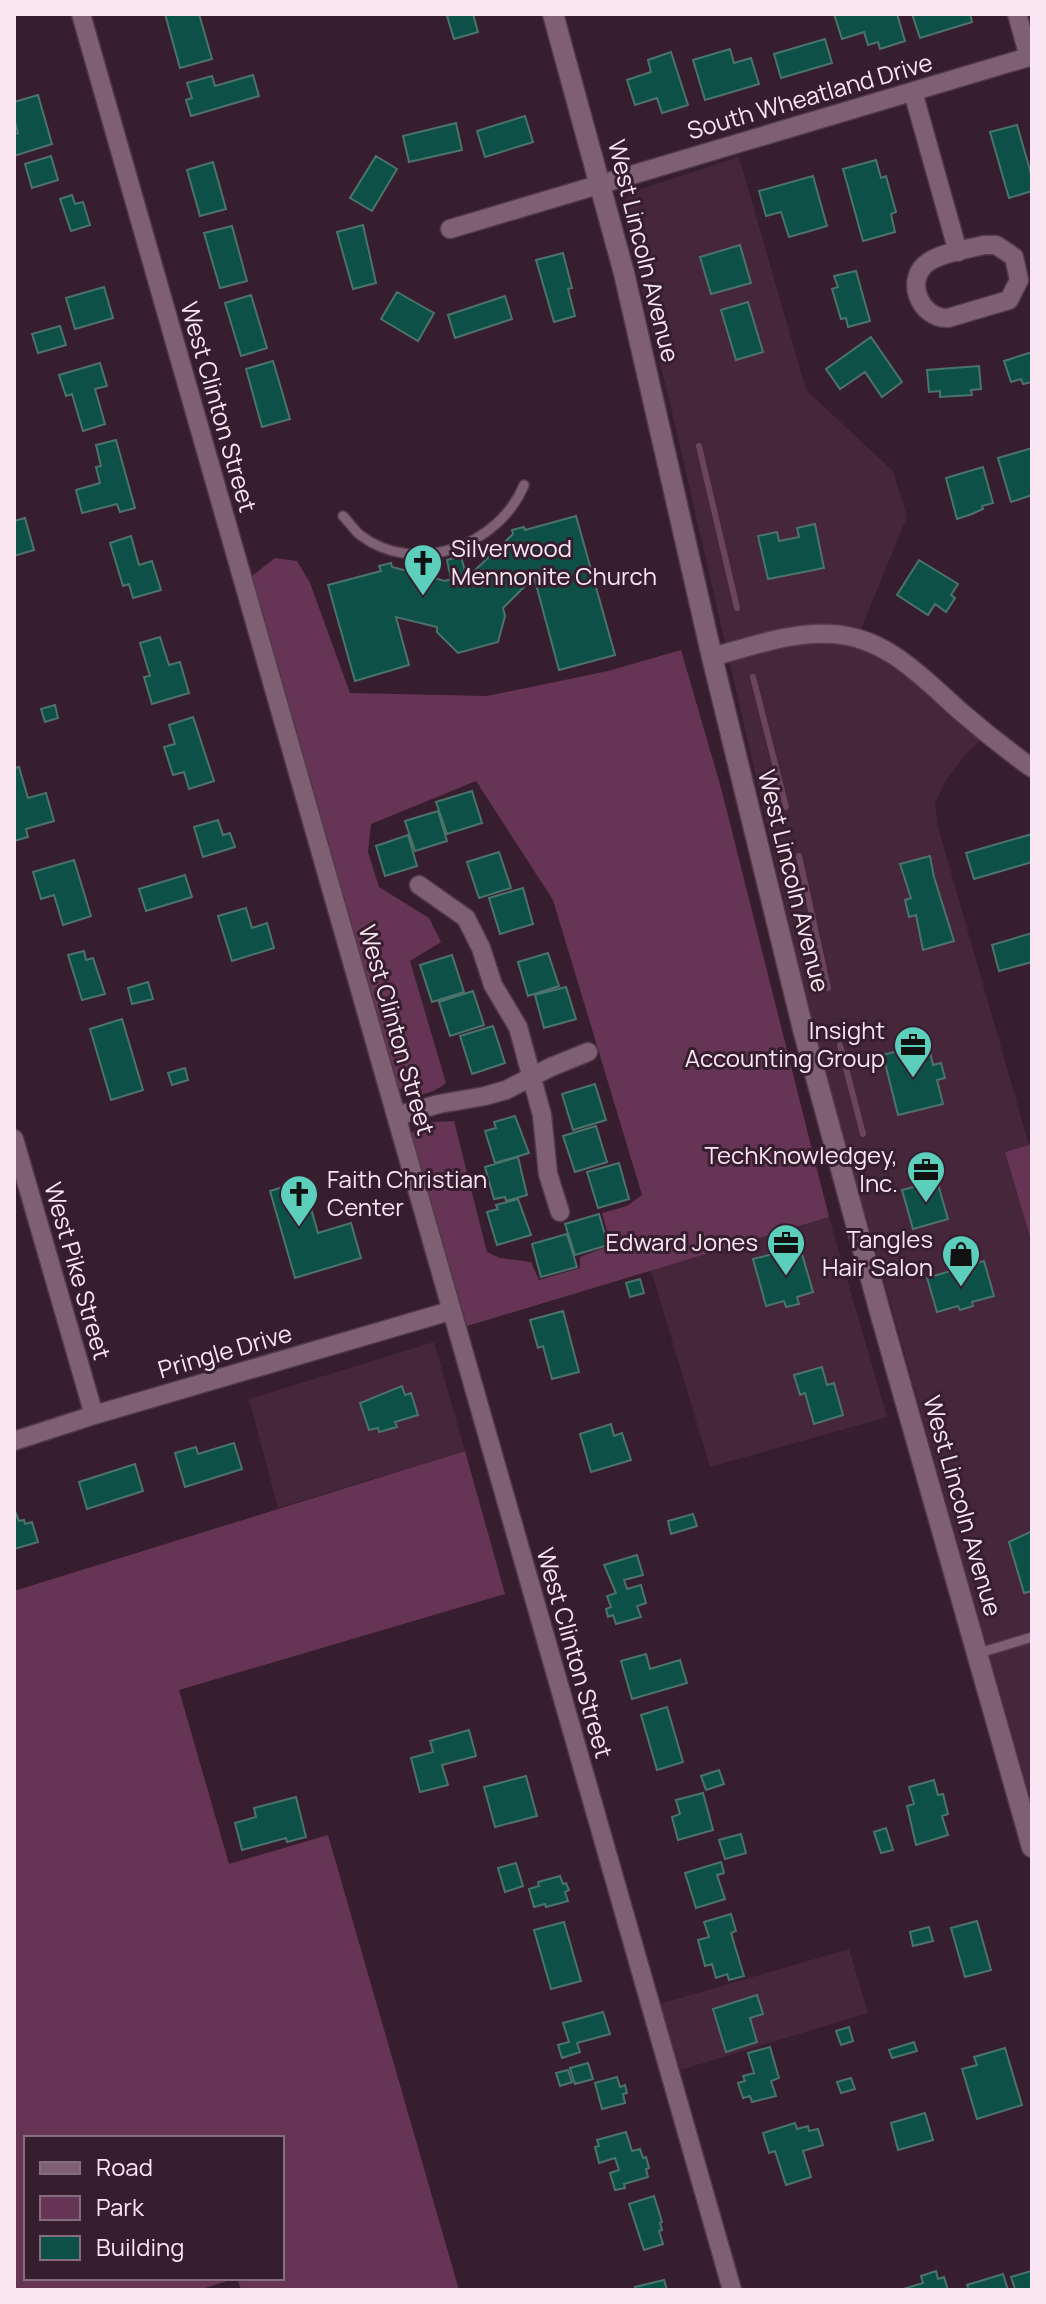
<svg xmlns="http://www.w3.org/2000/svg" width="1046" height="2304" font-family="Manrope,sans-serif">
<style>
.built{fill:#46263a}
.green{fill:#663454;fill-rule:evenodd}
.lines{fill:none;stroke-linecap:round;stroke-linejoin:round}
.stream{stroke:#6b455e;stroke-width:6}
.building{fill:#0c5047;stroke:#4b736b;stroke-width:2}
.service-casing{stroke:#523a49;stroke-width:12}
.minor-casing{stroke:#523a49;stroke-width:21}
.tertiary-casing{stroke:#523a49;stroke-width:23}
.service{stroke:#7f6073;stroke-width:9}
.minor{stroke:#7f6073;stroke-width:18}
.tertiary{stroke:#7f6073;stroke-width:20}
.labels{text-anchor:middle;stroke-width:6;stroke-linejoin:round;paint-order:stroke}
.street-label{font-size:24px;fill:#f8e6f0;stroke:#371e2e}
.poi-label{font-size:24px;fill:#f8e6f0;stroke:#371e2e;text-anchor:end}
</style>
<rect width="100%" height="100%" fill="#371e2e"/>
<path class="built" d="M739 157 806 390 893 471 907 517 857 638 986 734 966 754 946 780 935 803 938 827 1029 1145 1005 1152 1032 1244V1805L829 1086 798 960 670 403 624 218 625 200 632 192Z
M829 1217 887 1417 710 1467 651 1270Z
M434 1342 465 1451 278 1508 249 1399Z
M849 1949 868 2013 680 2070 660 2004Z"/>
<path class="green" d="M275 558 297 561 310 583 350 693 487 696 608 671 681 650 721 788 829 1217 467 1326 411 1133 432 1122 454 1121 487 1252 500 1258 531 1262 539 1280 580 1268V1257L611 1245 602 1213 627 1206 642 1195 553 900 476 781 371 824 368 852 379 887 429 918 441 942 410 961 446 1083C431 1094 414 1101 398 1087L252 576Z
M1032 1144V1244L1005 1152Z
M465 1451 505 1594 179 1690 229 1864 328 1835 459 2290H241L237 2278 199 2290H14V1591ZM26 2138H282V2278H26Z"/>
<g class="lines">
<path class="stream" d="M699 446 737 608
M753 677 786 807
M799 856 828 988
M840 1045 863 1134"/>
</g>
<path class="building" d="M165 14H199L212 59 180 68Z
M453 14H473L478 32 454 39 447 16Z
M834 14H897L905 41 880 49 878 42 868 45 864 32 842 39Z
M912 14H970L972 22 920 38Z
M825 39 832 63 781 78 774 54Z
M730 49 734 63 751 58 759 84 705 100 693 60Z
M671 52 688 105 662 113 657 98 635 105 627 80 651 72 648 60Z
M253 75 259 96 191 116 186 100 192 98 187 83 212 76 215 86Z
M38 95 52 144 14 156V134L18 133 14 118V102Z
M525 116 533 142 485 157 477 131Z
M456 123 462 150 409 162 403 136Z
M1017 125 1032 177V191L1009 198 990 132Z
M51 156 58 180 32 188 25 164Z
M376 156 397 169 372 211 350 198Z
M876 160 881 178 886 176 896 212 891 214 895 232 863 241 843 169Z
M213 162 226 209 200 216 187 170Z
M813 176 827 226 789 237 781 212 766 216 759 191Z
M72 195 75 204 83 202 90 225 71 231 60 199Z
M363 225 376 283 353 289 337 232Z
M232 226 247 281 220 288 204 233Z
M740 245 751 283 711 294 700 257Z
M563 253 572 288 568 289 575 316 554 322 536 260Z
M856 271 870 321 848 327 846 318 841 319 832 289 838 287 834 276Z
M104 287 113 318 75 329 66 298Z
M397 292 434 313 418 341 381 319Z
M251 295 267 348 241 356 225 303Z
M505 296 512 319 455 338 448 315Z
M748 302 763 352 736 360 721 310Z
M60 326 66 345 38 353 32 334Z
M871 337 902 382 882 397 865 372 840 389 826 369Z
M1032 352V382L1023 384 1021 379 1011 382 1004 361Z
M273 361 290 419 262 427 246 369Z
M100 363 107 386 95 389 105 424 83 431 72 394 66 396 59 375Z
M979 366 981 389 971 390 972 395 940 397V391L929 392 927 370Z
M116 440 135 508 120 512 117 504 82 513 76 490 100 483 96 467 101 466 96 445Z
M1032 448V495L1011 502 998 458Z
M983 467 993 503 982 506 983 509 972 514 957 519 946 478Z
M576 516 615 655 559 670 534 577 503 608 505 616 498 642 458 653 437 632V627L396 617 409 665 355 681 328 585 381 571 379 566 391 563 392 567 445 581 451 579 447 560 461 556 466 575 471 574 513 534 512 530 524 527 525 530Z
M25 518 34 550 14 556V521Z
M815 524 824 568 768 579 758 536 777 532 779 541 799 537 797 528Z
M131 536 139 565 152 561 161 590 133 598 129 584 123 586 110 543Z
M919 560 958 584 951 595 955 598 946 612 935 604 928 615 897 595Z
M160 637 169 665 180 662 189 693 152 704 144 677 150 676 140 643Z
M55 705 58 718 45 722 41 709Z
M193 717 214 781 189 789 184 772 173 775 164 747 175 744 169 725Z
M19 767 28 798 46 793 54 821 26 829 28 837 14 841V768Z
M472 791 482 823 447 834 436 802Z
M438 811 447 841 415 851 405 821Z
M218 820 223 835 230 833 235 847 203 857 194 827Z
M1032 834V862L974 879 966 853Z
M408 835 417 866 385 876 376 846Z
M499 852 511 888 479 898 467 862Z
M930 856 934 877 954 941 923 950 916 915 909 917 905 900 911 898 900 864Z
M74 860 91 916 63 925 54 895 41 899 33 872Z
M185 875 192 897 146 911 139 889Z
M523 888 533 924 500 934 489 898Z
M246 908 252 928 267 923 274 948 232 961 218 916Z
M1032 933V962L999 971 992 945Z
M84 951 86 960 93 958 105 994 82 1000 68 955Z
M548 953 559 986 528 996 518 962Z
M452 955 464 992 432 1002 420 965Z
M148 982 153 999 132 1004 128 988Z
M566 987 576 1019 544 1028 535 995Z
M473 991 484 1025 450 1036 439 1002Z
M122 1019 143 1090 111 1100 90 1029Z
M493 1026 505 1063 472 1074 460 1036Z
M928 1043 933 1065 941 1063 945 1078 937 1080 943 1104 898 1115 883 1055Z
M185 1068 188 1080 172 1085 168 1073Z
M595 1084 606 1120 573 1130 562 1094Z
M515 1116 529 1153 495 1163 485 1131 496 1128 494 1122Z
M596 1126 607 1162 575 1172 563 1136Z
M518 1157 527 1195 506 1201 505 1197 494 1199 485 1167Z
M619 1163 629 1199 598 1208 587 1172Z
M303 1181 318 1233 351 1223 361 1258 295 1278 270 1191Z
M937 1181 948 1219 913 1229 902 1190Z
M518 1199 531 1235 497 1245 487 1212 498 1209 496 1205Z
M599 1214 608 1245 575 1255 565 1224Z
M567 1234 577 1267 541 1277 532 1244Z
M800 1247 813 1292 797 1297 799 1304 786 1307 784 1301 766 1306 753 1259Z
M984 1261 994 1296 972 1302 973 1306 960 1310 958 1306 937 1312 927 1278Z
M640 1279 644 1293 630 1297 626 1283Z
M563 1311 579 1372 552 1379 543 1346 538 1348 530 1320Z
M822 1367 827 1385 834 1383 843 1415 814 1424 805 1393 800 1395 794 1375Z
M402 1386 405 1395 411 1393 418 1415 395 1422 397 1427 379 1432 378 1428 369 1430 360 1403Z
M611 1424 614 1436 622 1433 631 1460 591 1472 580 1434Z
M234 1443 242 1469 185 1487 175 1453 196 1447 198 1454Z
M135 1464 143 1491 87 1509 79 1482Z
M14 1509 19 1521 24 1520 25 1524 32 1522 38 1542 14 1549Z
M693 1514 697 1526 671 1534 668 1521Z
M1032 1531V1591L1024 1593 1009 1542Z
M637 1555 643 1575 624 1580 627 1589 641 1585 646 1603 637 1606 641 1617 616 1624 613 1615 608 1617 606 1609 611 1607 607 1596 616 1593 604 1565Z
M646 1654 650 1669 680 1660 687 1683 632 1699 621 1661Z
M667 1707 683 1762 657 1770 641 1715Z
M469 1730 476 1756 442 1765 448 1785 420 1792 411 1758 433 1752 430 1741Z
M719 1770 724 1784 706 1790 701 1776Z
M526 1776 537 1816 495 1827 484 1787Z
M934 1780 938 1795 943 1794 948 1814 942 1816 948 1835 916 1845 907 1806 914 1804 909 1787Z
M703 1793 713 1830 678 1840 672 1817 680 1814 676 1800Z
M296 1797 306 1837 287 1842 286 1838 242 1850 235 1823 256 1817 254 1808Z
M886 1828 893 1850 881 1853 874 1832Z
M741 1834 746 1853 725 1859 719 1840Z
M721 1862 724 1873 717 1875 725 1899 696 1908 685 1873Z
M516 1863 523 1886 505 1892 498 1868Z
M560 1876 563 1884 566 1883 569 1890 565 1892 568 1901 546 1907 545 1904 534 1907 529 1889 539 1886 538 1882Z
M731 1914 736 1931 731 1933 744 1976 729 1980 727 1974 716 1978 712 1964 705 1966 698 1940 709 1937 704 1922Z
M977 1921 991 1970 965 1977 951 1928Z
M564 1922 581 1981 551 1989 534 1930Z
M929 1927 933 1941 913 1946 910 1932Z
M757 1995 763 2014 750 2018 757 2042 726 2052 713 2009Z
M603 2012 610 2034 577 2043 580 2052 562 2058 558 2045 569 2042 563 2023Z
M849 2027 853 2041 841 2045 836 2031Z
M914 2042 917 2051 892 2058 889 2050Z
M770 2047 779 2078 771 2081 776 2096 752 2102 750 2096 743 2098 738 2083 745 2081 743 2076 754 2073 748 2053Z
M1005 2048 1022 2105 977 2119 962 2069 977 2065 974 2057Z
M588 2063 593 2079 575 2084 570 2068Z
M568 2070 572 2082 560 2086 556 2073Z
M617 2077 620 2087 625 2085 627 2093 623 2094 625 2103 602 2109 595 2083Z
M851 2078 855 2089 841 2093 837 2082Z
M925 2113 933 2140 898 2150 891 2123Z
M795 2123 797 2129 808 2126 809 2131 818 2129 823 2145 803 2151 811 2177 786 2185 775 2151 769 2153 763 2133Z
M626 2132 632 2151 640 2149 643 2158 646 2157 649 2168 646 2169 648 2177 624 2184 625 2188 615 2190 610 2173 619 2170 615 2158 599 2163 595 2147 599 2146 597 2140Z
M654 2196 662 2222 660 2223 662 2230 659 2231 663 2244 644 2250 629 2204Z
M936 2271 938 2279 944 2277 948 2290H900L923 2283 921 2276Z
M1031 2271 1032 2290H1011L1015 2289 1011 2277Z
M1003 2274 1008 2290H969L967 2285Z
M664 2280 667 2290H672H636L635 2287Z"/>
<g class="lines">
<g class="service-casing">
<path id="service" d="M343 516C349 522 354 530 360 535 415 577 499 546 524 485
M976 1654 1032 1637"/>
</g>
<g class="minor-casing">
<path id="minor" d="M81 14 732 2290
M1017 14 1029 57
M913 92 958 252
M450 229 1032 56
M984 245H996L1014 257 1019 280 1009 300 948 318C919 319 903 277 930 261 945 252 968 249 984 245Z
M712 657C750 647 792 631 832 634 886 637 922 677 960 711 983 731 1007 750 1032 768
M419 885 466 918 481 948 493 985 518 1027 542 1115 548 1174 560 1212
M396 1116 439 1104 485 1096 506 1090 551 1067 588 1052
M14 1139 94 1415
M14 1441 94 1415 450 1311"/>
</g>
<g class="tertiary-casing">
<path id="tertiary" d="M553 14 624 273 712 657 803 1029 880 1312 1032 1847"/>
</g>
<use href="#service" class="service"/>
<use href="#minor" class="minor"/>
<use href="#tertiary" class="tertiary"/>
</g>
<defs>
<g id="church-pin" transform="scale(2)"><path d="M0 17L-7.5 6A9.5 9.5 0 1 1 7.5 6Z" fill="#5bcebc" stroke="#371e2e"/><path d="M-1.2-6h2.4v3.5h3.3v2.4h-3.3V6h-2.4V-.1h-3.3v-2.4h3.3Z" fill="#111"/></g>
<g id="office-pin" transform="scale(2)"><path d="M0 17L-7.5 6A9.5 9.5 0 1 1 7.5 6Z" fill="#5bcebc" stroke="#371e2e"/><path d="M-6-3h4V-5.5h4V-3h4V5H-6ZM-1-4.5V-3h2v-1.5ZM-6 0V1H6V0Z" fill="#111"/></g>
<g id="shop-pin" transform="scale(2)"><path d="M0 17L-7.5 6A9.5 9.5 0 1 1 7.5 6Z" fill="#5bcebc" stroke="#371e2e"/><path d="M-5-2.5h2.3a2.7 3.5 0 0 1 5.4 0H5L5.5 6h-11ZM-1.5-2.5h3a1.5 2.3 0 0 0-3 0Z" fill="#111"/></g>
</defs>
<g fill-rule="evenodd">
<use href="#church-pin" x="423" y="563"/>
<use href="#office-pin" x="913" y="1045"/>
<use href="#office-pin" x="926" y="1170"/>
<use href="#church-pin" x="299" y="1194"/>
<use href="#office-pin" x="786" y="1243"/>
<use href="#shop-pin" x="961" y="1254"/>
</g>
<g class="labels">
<g class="street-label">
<text transform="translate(810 97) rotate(-16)" y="8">South Wheatland Drive</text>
<text transform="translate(643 251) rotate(76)" y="8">West Lincoln Avenue</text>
<text transform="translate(218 407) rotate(74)" y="8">West Clinton Street</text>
<text transform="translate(793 881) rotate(76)" y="8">West Lincoln Avenue</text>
<text transform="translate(396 1030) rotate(74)" y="8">West Clinton Street</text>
<text transform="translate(77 1271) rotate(74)" y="8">West Pike Street</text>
<text transform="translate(225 1352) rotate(-16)" y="8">Pringle Drive</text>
<text transform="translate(962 1506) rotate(74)" y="8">West Lincoln Avenue</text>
<text transform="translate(574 1653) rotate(74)" y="8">West Clinton Street</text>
</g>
<g class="poi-label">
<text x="451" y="557" text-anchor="start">Silverwood<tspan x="451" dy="28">Mennonite Church</tspan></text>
<text x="885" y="1039">Insight<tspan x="885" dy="28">Accounting Group</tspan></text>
<text x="898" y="1164">TechKnowledgey,<tspan x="898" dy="28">Inc.</tspan></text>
<text x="327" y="1188" text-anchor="start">Faith Christian<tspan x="327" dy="28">Center</tspan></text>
<text x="933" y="1248">Tangles<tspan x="933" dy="28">Hair Salon</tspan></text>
<text x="758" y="1251">Edward Jones</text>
</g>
</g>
<rect width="1046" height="2304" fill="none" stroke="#f8e6f0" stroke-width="32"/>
<rect x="24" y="2136" width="260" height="144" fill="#371e2e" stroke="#846e7c" stroke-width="2"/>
<rect x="40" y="2162" width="40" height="12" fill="#7f6073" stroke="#846e7c" stroke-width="2"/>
<text x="96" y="2176" font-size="24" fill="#f8e6f0">Road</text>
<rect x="40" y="2196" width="40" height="24" fill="#663454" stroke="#846e7c" stroke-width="2"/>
<text x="96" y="2216" font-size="24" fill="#f8e6f0">Park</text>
<rect x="40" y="2236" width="40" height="24" fill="#0c5047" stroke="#846e7c" stroke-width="2"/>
<text x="96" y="2256" font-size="24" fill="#f8e6f0">Building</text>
</svg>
